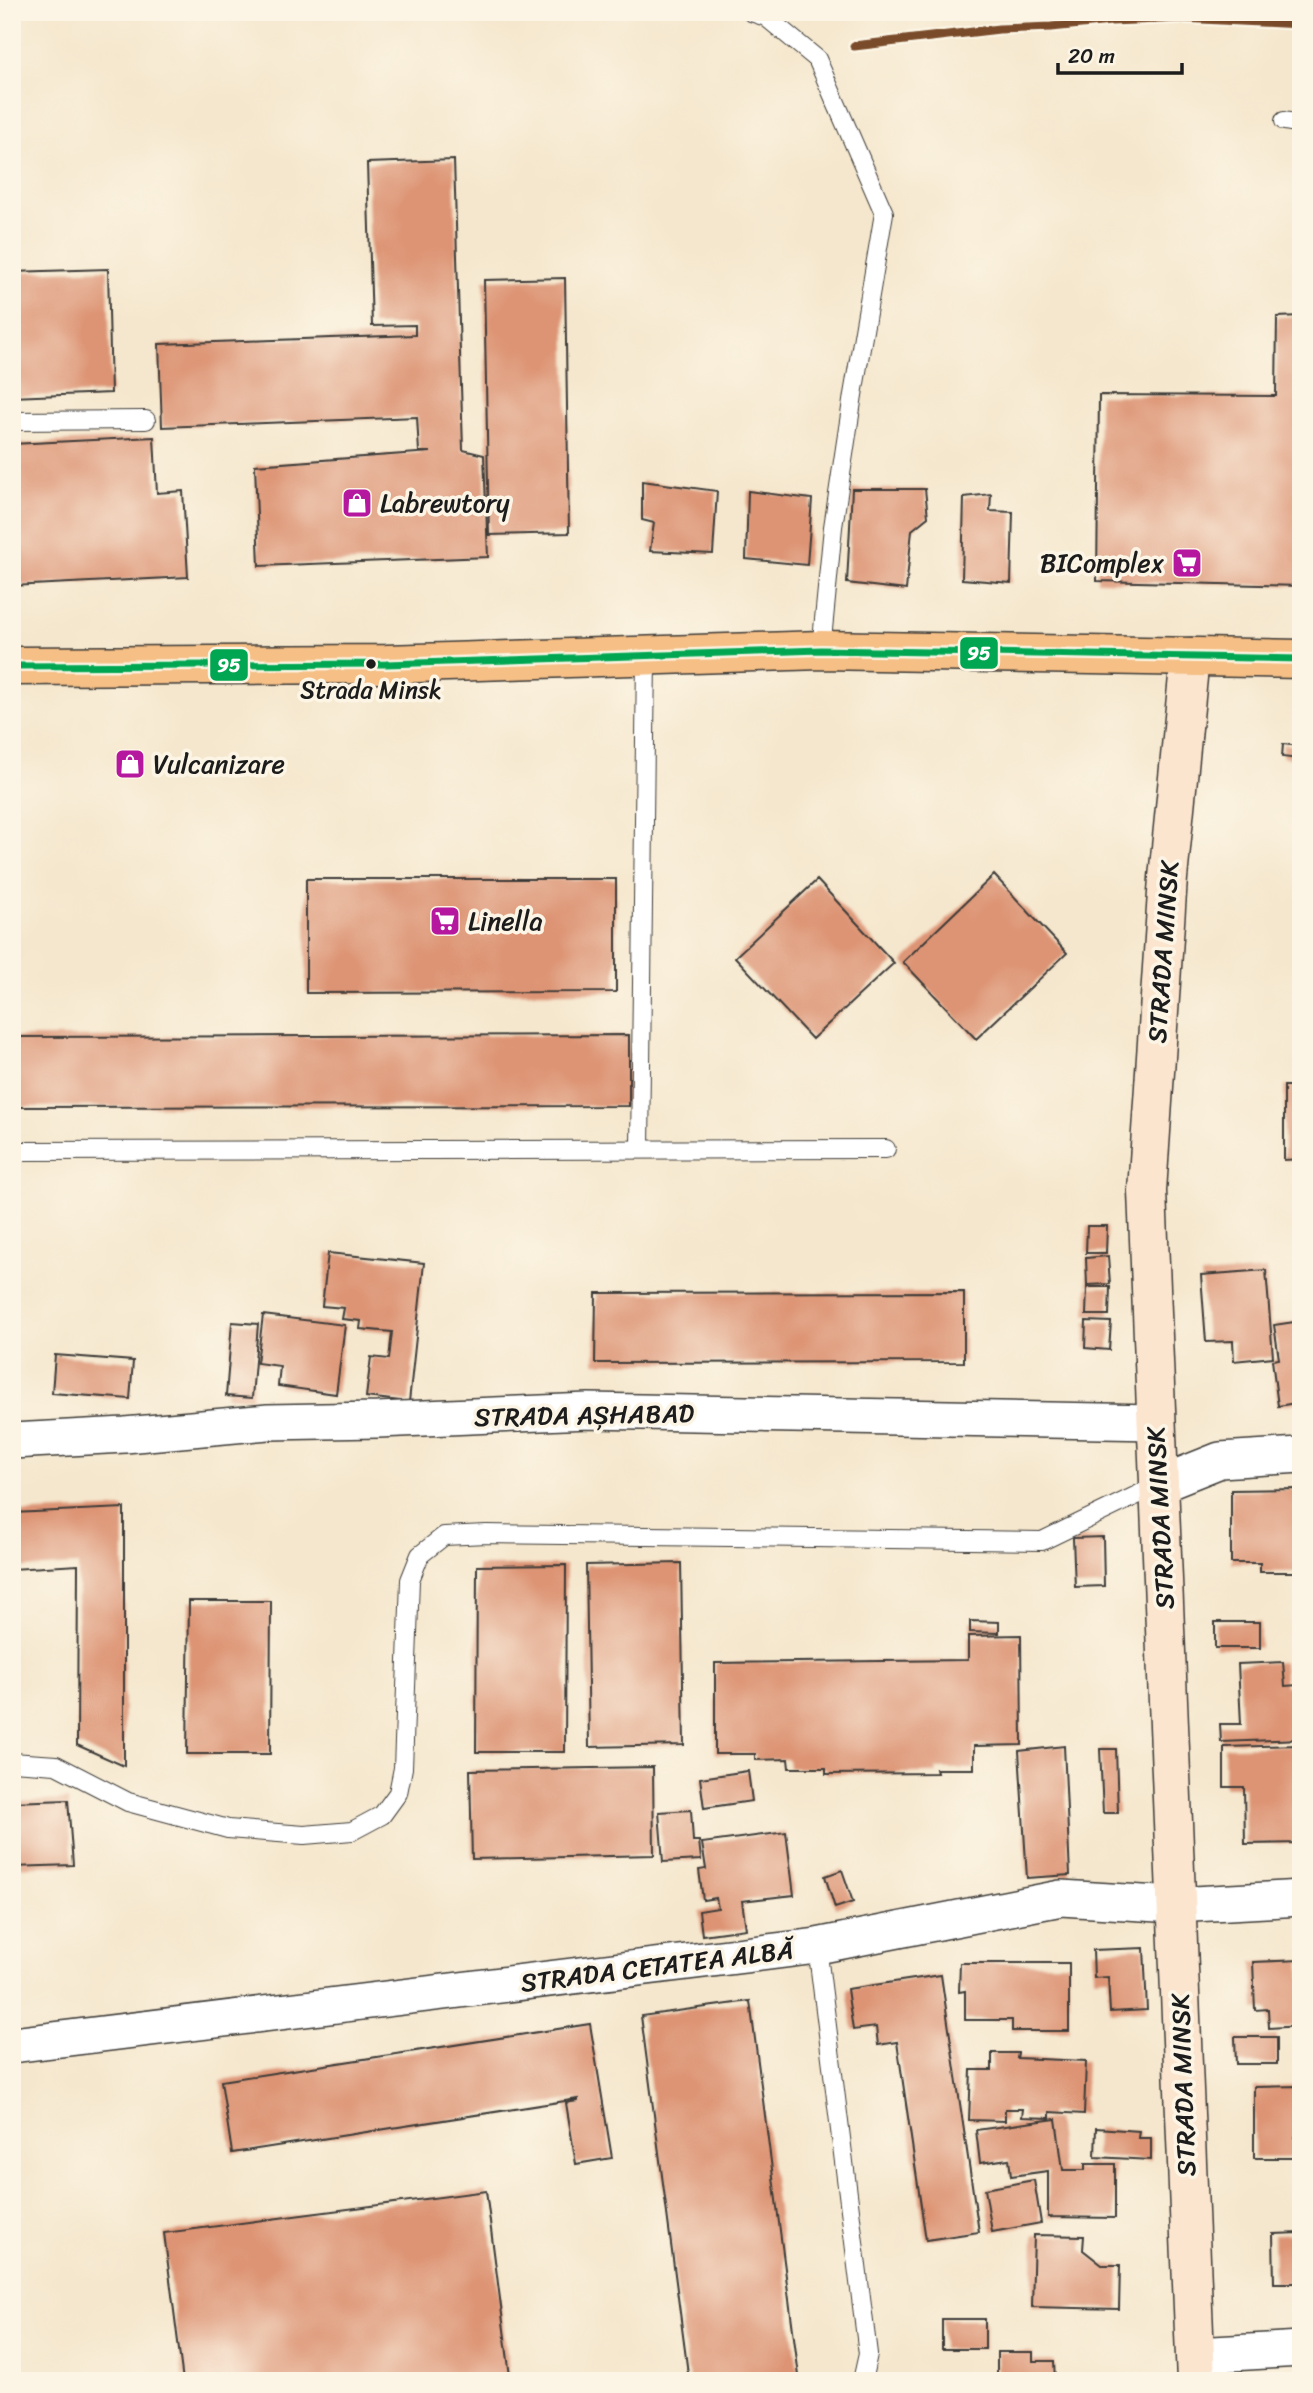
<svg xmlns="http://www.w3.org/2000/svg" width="1313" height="2393" font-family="Sriracha,sans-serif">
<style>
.building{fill:#dd9475}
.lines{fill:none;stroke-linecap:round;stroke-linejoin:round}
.lane-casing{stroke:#3d3a37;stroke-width:20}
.street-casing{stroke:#3d3a37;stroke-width:38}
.secondary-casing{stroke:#3d3a37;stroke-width:41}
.primary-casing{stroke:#3d3a37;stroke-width:41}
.lane{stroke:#fff;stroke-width:18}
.street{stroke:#fff;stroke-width:35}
.secondary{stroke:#fbe5cf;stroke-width:38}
.primary{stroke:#f5bf86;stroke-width:38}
.bus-1-casing{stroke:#fcf5e5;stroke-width:12}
.bus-1{stroke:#00a651;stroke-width:7}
.rail-1-casing{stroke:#fcf5e5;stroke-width:14}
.rail-1{stroke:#7a4b2a;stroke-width:9}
.bus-dot{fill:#1c1c1c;stroke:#fcf5e5;stroke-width:2.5}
.labels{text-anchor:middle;stroke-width:7;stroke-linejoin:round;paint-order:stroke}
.bus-label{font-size:24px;fill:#1c1c1c;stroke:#fcf5e5}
.poi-label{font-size:26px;fill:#1c1c1c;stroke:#fcf5e5;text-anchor:start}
.street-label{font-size:26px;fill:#1c1c1c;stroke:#fcf5e5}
.line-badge{stroke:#fcf5e5;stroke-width:2.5}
.badge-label{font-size:19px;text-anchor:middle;font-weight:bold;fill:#fff}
</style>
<rect width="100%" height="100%" fill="#fcf5e5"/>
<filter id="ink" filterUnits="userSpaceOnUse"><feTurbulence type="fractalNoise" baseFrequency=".0143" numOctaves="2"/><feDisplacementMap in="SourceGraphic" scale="14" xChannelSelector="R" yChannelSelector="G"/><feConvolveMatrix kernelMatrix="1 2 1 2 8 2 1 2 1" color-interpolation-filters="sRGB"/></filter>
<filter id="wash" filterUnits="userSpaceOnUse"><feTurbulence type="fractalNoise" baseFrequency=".00686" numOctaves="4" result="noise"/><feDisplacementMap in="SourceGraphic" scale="28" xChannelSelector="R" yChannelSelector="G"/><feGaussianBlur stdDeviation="1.57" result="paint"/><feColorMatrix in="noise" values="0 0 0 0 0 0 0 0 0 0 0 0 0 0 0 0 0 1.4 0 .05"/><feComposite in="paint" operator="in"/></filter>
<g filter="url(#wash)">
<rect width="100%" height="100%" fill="#f5e7cd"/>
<g id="blocks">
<path class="building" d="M454 160 463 450 484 455 488 557 259 566 255 465 431 452H419L417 417 162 427 159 344 415 335V325L372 326 367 163Z
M108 269 111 393 12 397V272Z
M565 278 569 533 489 535 484 280Z
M1301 316V586L1097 581 1099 395 1276 396 1277 317Z
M154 437 157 493 183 491 188 577 12 586V444Z
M642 481 717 491 713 554 650 551 654 523 642 520Z
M852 489H925L928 517 912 530 906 590 847 583Z
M748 491 812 499 807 565 746 559Z
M991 494 990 511 1013 512 1011 583 962 579 964 497Z
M1283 744 1299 746 1298 759 1282 757Z
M994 875 1067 953 976 1039 903 962Z
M306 879H616V992L306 993Z
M817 880 894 963 812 1039 735 957Z
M629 1035V1106L12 1107V1037Z
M1284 1086H1301V1159L1284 1160Z
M1087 1226H1107L1106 1253H1086Z
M328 1253 424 1263 409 1402 366 1397 371 1357 389 1359 392 1332 360 1329 361 1321 342 1319 344 1308 322 1306Z
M1108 1256 1110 1284 1087 1285 1086 1258Z
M1266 1270 1273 1357 1234 1361 1233 1341 1206 1342 1201 1275Z
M1087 1287H1110L1109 1315H1086Z
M964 1292V1362L595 1363 596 1293Z
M263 1315 345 1325 336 1394 278 1386 280 1366 257 1363Z
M1086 1321 1111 1322 1109 1350 1085 1348Z
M1301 1321V1402L1278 1406 1272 1360 1279 1359 1274 1325Z
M232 1322 258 1324 252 1398 226 1396Z
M55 1355 133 1361 130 1399 52 1393Z
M1301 1489V1520H1296V1544H1301V1572H1260V1563H1231V1490Z
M124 1508V1766L77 1745 78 1565 12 1569V1513Z
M1103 1537 1104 1586 1075 1587 1073 1538Z
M681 1563 684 1745 589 1747 586 1565Z
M566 1565 565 1752H476L477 1566Z
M189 1601H271L270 1754H187Z
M970 1621 999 1622V1633L970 1632Z
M1215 1622H1260V1648H1215Z
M1021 1635 1022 1745 974 1746V1769H936L937 1773 826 1774V1768H789L788 1759 755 1760V1754H715V1663L968 1660V1636Z
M1283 1662 1285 1686 1298 1685 1301 1739 1221 1742 1220 1724H1241L1238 1664Z
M1301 1745V1843L1245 1844 1244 1787H1224V1747Z
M1064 1746 1070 1875 1027 1878 1019 1751Z
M1100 1749H1116L1118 1813H1103Z
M653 1767 654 1855 472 1859 470 1770Z
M748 1771 752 1801 704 1808 700 1778Z
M68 1800 73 1865 12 1867V1802Z
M691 1810 693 1841H699L701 1860 663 1862 659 1812Z
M786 1832 794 1895 742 1901 746 1929 702 1935 699 1911 718 1908 716 1898 703 1900 699 1870 706 1869 702 1843Z
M842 1870 853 1902 835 1908 825 1876Z
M1144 1948 1147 2010 1110 2012 1108 1977 1094 1978 1093 1950Z
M1301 1960V2026L1269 2028 1268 2009 1255 2010 1253 1962Z
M960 1963H1069V2031H1012V2020H965V1991L959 1992Z
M941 1975 979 2232 926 2240 897 2042 878 2045 876 2027 853 2030 847 1989Z
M750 2001 799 2376 766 2381H689L641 2016Z
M590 2024 612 2158 576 2164 566 2103 578 2101V2099L232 2153 221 2081Z
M1235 2037H1277V2064H1236Z
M992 2053H1018L1017 2058 1086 2061 1084 2114 1050 2112V2118L1022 2117 1023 2109H1005V2121L969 2120 971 2070H992Z
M1301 2086V2137H1295V2158H1254V2087Z
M1056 2119 1063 2170H1085V2164H1115V2218L1048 2217V2171L1011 2176 1009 2159 980 2163 976 2130Z
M1096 2128 1139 2131 1138 2138H1151V2160L1095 2157Z
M1034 2180 1041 2223 992 2232 985 2189Z
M486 2191 510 2376 469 2381H183L164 2233Z
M1301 2233V2283H1274L1273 2234Z
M1034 2235 1084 2236 1083 2250 1102 2265H1120L1119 2309 1032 2307Z
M942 2319H985V2349H942Z
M997 2352H1033V2361H1054L1055 2381H997Z"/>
</g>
</g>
<g filter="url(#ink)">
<use href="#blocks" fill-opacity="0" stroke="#3d3a37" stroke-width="2"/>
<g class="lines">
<g class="lane-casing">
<path id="lane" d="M751 12 766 17 817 59 884 213 853 395 833 527 821 650
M1284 121 1301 124
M12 421 146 420
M640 1149 646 657
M12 1151 886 1149
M12 1762 56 1765 128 1802 228 1829 304 1835 352 1831 382 1815 398 1793 403 1768 410 1580 420 1555 444 1536 486 1534 1042 1541 1160 1484
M817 1946 868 2354 862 2381"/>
</g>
<g class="street-casing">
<path id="street" d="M12 1441 125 1435 268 1422 378 1420 588 1411 1156 1422
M1160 1484 1220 1460 1301 1455
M12 2045 817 1946 1061 1898 1175 1905 1301 1898
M1195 2355 1301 2349"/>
</g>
<g class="secondary-casing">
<path id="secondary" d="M1190 657 1168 878 1147 1191 1196 2381"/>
</g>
<g class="primary-casing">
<path id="primary" d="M12 666 386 664 821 650 1301 659"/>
</g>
<use href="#lane" class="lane"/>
<use href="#street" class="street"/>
<use href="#secondary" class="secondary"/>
<use href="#primary" class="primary"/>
<g class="bus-1-casing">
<path id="bus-1" d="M12 666 386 664 821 650 1301 659"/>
</g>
<use href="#bus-1" class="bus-1"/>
<g class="rail-1-casing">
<path id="rail-1" d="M854 46 999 29 1051 27 1111 21 1182 18 1301 24"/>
</g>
<use href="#rail-1" class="rail-1"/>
</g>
</g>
<defs>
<g id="shop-square" transform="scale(1.575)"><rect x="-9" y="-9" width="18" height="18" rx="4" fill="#b5179e" stroke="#fcf5e5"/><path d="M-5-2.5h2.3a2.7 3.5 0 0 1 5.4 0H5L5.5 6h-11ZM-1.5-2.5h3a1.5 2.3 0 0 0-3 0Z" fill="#fff"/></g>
<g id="supermarket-square" transform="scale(1.575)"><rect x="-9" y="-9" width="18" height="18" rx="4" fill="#b5179e" stroke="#fcf5e5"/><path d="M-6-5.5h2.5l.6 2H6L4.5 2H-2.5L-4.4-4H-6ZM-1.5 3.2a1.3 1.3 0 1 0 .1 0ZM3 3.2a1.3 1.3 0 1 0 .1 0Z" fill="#fff"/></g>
</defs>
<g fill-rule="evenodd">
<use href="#shop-square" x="357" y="503"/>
<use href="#supermarket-square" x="1187" y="563"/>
<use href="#shop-square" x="130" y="764"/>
<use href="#supermarket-square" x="445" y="921"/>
</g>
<circle class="bus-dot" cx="371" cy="664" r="6"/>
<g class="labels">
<g class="bus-label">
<text x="371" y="698">Strada Minsk</text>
</g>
<g class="poi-label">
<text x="380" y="512">Labrewtory</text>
<text x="1164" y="572" text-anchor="end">BIComplex</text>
<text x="153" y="773">Vulcanizare</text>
<text x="468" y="930">Linella</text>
</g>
<g class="street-label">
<text transform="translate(1163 952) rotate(-86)" y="9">STRADA MINSK</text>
<text transform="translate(584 1415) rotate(-1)" y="9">STRADA AȘHABAD</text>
<text transform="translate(1160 1518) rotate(-93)" y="9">STRADA MINSK</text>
<text transform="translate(657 1966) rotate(-7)" y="9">STRADA CETATEA ALBĂ</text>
<text transform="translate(1183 2085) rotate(-92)" y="9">STRADA MINSK</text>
</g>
</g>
<g class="line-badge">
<rect x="959" y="636" width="40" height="34" rx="7" fill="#00a651"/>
<rect x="209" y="648" width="40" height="34" rx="7" fill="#00a651"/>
</g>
<g class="badge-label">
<text x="979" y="660">95</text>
<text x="229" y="672">95</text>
</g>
<rect width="1313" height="2393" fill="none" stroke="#fcf5e5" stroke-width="42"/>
<path d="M1058 63v10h124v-10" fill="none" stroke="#1c1c1c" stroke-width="3.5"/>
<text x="1068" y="63" font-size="21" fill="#1c1c1c" stroke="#fcf5e5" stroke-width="5" paint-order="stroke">20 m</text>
</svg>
